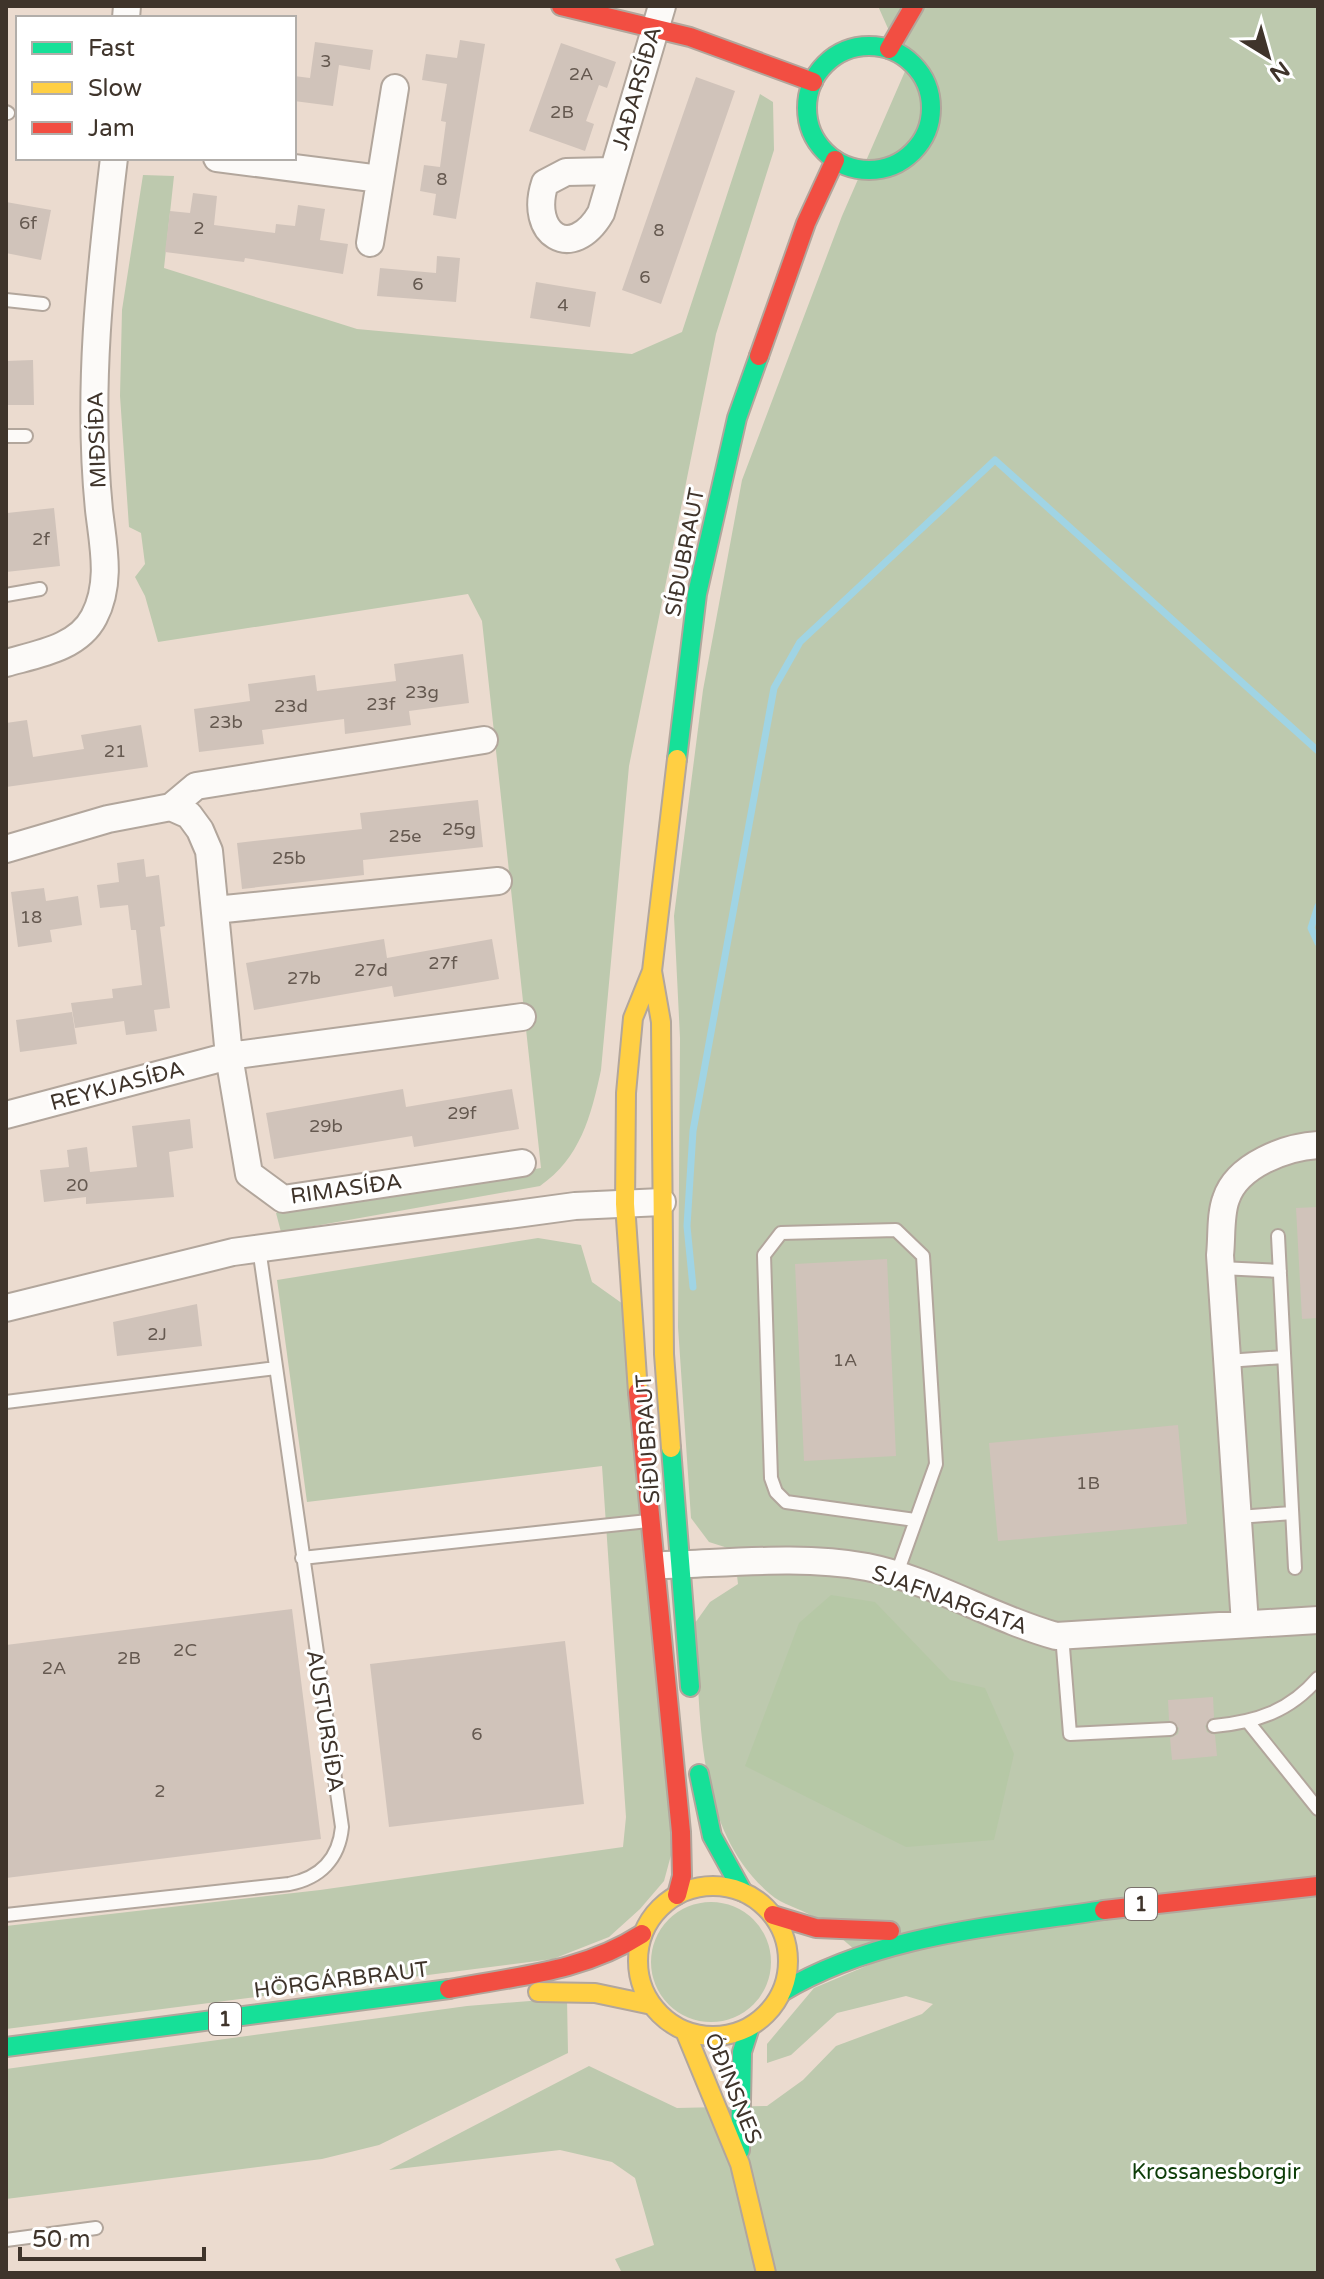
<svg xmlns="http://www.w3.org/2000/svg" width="1324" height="2279" font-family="'Varela Round',sans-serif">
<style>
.green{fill:#bdc9ae}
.forest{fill:#b6c8a6}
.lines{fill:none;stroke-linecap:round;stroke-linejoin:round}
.stream{stroke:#a0d4e4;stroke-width:7}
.building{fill:#d0c3ba}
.lane-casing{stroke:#b2a69c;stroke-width:16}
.street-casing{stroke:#b2a69c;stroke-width:30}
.fast-casing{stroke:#b2a69c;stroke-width:22}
.slow-casing{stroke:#b2a69c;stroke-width:22}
.jam-casing{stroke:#b2a69c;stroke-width:22}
.lane{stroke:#fcfaf8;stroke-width:12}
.street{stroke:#fcfaf8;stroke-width:26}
.fast{stroke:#16e098;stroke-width:18}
.slow{stroke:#ffcf43;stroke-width:18}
.jam{stroke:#f24e42;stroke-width:18}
.labels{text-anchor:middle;stroke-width:6;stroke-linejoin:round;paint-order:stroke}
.number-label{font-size:18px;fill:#655950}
.shield{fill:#fff;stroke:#79716b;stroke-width:2}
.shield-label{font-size:20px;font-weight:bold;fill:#3f342b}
.street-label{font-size:22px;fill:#3f342b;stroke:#fff}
.park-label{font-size:22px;fill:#0e3d09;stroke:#fff}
</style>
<rect width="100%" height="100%" fill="#ebdbcf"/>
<path class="green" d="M878 6H1318V2273H622L615 2259 654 2245 635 2178 612 2162 560 2150 389 2170 589 2066 677 2108 767 2106 803 2080 836 2046 922 2014 933 2004 906 1996 837 2013 791 2055 767 2063V2044L814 1988 871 1964C852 1948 834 1930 814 1917 800 1908 782 1905 770 1894 694 1829 701 1715 695 1623L710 1602 738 1584 734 1550 709 1542 691 1518 678 1327 680 1038 674 916 703 690 742 480 842 216 906 69Z
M760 94 773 102 774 150 716 334 629 766 601 1070C591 1117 580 1158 540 1186L281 1232 276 1213 541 1168 482 621 468 594 158 642 145 596 135 577 145 564 141 533 129 527 120 396 122 310 143 175 174 176 164 268 357 329 632 354 682 332Z
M538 1238 581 1245 592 1282 623 1304 674 1844 664 1881 640 1909 609 1937 553 1959 6 2029V1926L320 1890 623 1847 626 1817 602 1466 307 1502 277 1280Z
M651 1962a60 60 0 1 1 120 0a60 60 0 1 1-120 0Z
M567 1998 568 2053 379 2145 322 2159 6 2199V2069L467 2006Z"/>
<path class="forest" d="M831 1595 875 1602 950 1680 985 1688 1014 1754 994 1840 906 1847 745 1766 799 1623Z"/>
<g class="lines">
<path class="stream" d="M1318 906 1311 928 1318 943
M693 1287 687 1226 693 1131 774 688 800 642 995 460 1318 751"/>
</g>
<path class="building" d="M460 40 485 44 456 219 433 215 436 194 420 191 424 165 440 167 446 122 441 121 447 84 422 80 426 54 457 58Z
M315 42 373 50 370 70 339 65 333 106 294 101V76L310 78Z
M561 43 616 62 607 88 599 85 586 121 594 124 585 151 529 131Z
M696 77 735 91 661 304 622 290Z
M193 193 217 196 214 225 275 233 276 224 295 226 298 205 325 209 320 240 348 244 343 274 245 258 244 262 165 252 170 211 190 213Z
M6 202 51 210 41 260 6 253Z
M437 256 460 258 456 302 377 296 380 268 436 273Z
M536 282 596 292 590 327 530 318Z
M33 360 34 405H6V361Z
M54 508 60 566 6 572 7 513Z
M463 654 469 703 409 711 411 725 345 734 344 719 262 730 264 744 199 752 194 709 250 701 248 684 315 675 317 691 396 681 394 664Z
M27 720 33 757 84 749 81 735 141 725 148 767 6 787V723Z
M478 800 483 847 363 860 364 875 242 889 237 843 362 829 360 813Z
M144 859 146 877 159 875 165 926 160 927 170 1008 154 1010 157 1031 126 1035 124 1021 75 1028 71 1003 113 998 112 989 142 985 136 930H131L128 905 100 908 97 885 119 882 117 863Z
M44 888 46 901 78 896 82 925 50 930 52 942 18 947 11 892Z
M384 939 387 958 492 939 499 979 394 997 392 986 254 1010 246 963Z
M72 1012 77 1044 20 1052 16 1020Z
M403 1089 406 1107 512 1089 519 1129 414 1147 412 1136 274 1159 266 1113Z
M190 1119 193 1148 169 1152 174 1197 86 1204V1197L44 1202 40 1170 69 1167 67 1150 87 1147 90 1172 137 1167 132 1126Z
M1318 1207V1318L1302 1319 1296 1208Z
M887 1259 896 1456 804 1461 795 1264Z
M197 1304 202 1346 117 1356 113 1322Z
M1178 1425 1187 1524 998 1541 989 1443Z
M292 1609 321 1839 6 1878V1645Z
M565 1641 584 1804 389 1827 370 1664Z
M1213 1697 1214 1717 1205 1726 1207 1732 1215 1735 1217 1756 1172 1760 1170 1738 1178 1734 1179 1728 1169 1720 1168 1700Z"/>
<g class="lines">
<g class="lane-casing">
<path id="lane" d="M6 112 8 113
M6 300 43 304
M6 436H26
M6 595 40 589
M1278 1236 1295 1568
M1221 1268 1280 1271
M1227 1361 1284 1357
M6 1402 276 1368
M1238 1517 1292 1513
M302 1558 648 1521
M896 1576 936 1464 923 1256 896 1230 781 1233 764 1255 771 1478 776 1492 786 1502 915 1520
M1062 1635 1070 1734 1170 1729
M1249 1723 1318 1809
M1214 1726C1257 1722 1290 1711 1318 1678
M6 1915 289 1884C320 1878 339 1859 342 1827L259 1248
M6 2240 96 2228"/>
</g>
<g class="street-casing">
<path id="street" d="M126 18 127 6
M217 158 380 179
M612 171 566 172 545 183C528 234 572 263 601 213L662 6
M370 243 395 88
M6 663C38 654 78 648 94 617 112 583 103 545 99 510 87 391 100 275 114 158
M171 807 196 786 484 740
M6 849 108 819 171 807 189 815 200 830 209 851 229 1056 249 1174 283 1199 522 1163
M215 910 498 881
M6 1115 229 1056 522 1017
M6 1308 233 1252 575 1206 662 1202
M665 1565C731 1563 802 1555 867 1567 932 1580 991 1618 1056 1636L1318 1620
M1245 1624 1220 1255C1222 1238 1220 1215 1226 1199 1237 1165 1286 1147 1318 1145"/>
</g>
<g class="fast-casing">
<path id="fast" d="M807 108a62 62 0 1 1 124 0a62 62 0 1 1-124 0Z
M677 759 697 594 737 418 759 356
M671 1448 690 1687
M699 1774 712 1836 743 1892
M782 1992C879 1934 995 1927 1104 1910
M6 2047 449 1989
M740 2150 742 2052 750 2027"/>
</g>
<g class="slow-casing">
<path id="slow" d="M652 971 661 1022 664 1354 671 1448
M638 1392 625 1204 626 1093 633 1018 652 971 677 759
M638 1961a75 75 0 1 1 150 0a75 75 0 1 1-150 0Z
M538 1992 595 1993 652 2005
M685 2031 740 2164 766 2273"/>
</g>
<g class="jam-casing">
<path id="jam" d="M561 6 690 37 813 82
M889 49 914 6
M759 356 806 223 835 160
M638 1392 681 1832 682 1876 677 1895
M1104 1910 1318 1886
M773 1915 816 1928 890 1931
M449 1989C517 1976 583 1972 642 1934"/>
</g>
<use href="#lane" class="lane"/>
<use href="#street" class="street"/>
<use href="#fast" class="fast"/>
<use href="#slow" class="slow"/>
<use href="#jam" class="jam"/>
</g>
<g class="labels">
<g class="number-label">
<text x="326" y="67">3</text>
<text x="581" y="80">2A</text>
<text x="562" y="118">2B</text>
<text x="442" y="185">8</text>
<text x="28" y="229">6f</text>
<text x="199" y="234">2</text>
<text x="659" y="236">8</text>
<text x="645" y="283">6</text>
<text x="418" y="290">6</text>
<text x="563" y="311">4</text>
<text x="41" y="545">2f</text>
<text x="422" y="698">23g</text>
<text x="381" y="710">23f</text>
<text x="291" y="712">23d</text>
<text x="226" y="728">23b</text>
<text x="115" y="757">21</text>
<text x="459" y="835">25g</text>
<text x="405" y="842">25e</text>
<text x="289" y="864">25b</text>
<text x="31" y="923">18</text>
<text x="443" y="969">27f</text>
<text x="371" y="976">27d</text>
<text x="304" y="984">27b</text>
<text x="462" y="1119">29f</text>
<text x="326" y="1132">29b</text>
<text x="77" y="1191">20</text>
<text x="157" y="1340">2J</text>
<text x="845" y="1366">1A</text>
<text x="1088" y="1489">1B</text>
<text x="185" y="1656">2C</text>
<text x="129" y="1664">2B</text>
<text x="54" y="1674">2A</text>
<text x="477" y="1740">6</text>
<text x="160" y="1797">2</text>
</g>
<g class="shield">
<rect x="1125" y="1888" width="32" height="32" rx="6"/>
<rect x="209" y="2003" width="32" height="32" rx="6"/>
</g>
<g class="shield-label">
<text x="1141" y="1911">1</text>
<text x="225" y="2026">1</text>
</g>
<g class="street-label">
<text transform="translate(636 88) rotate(-74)" y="8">JAÐARSÍÐA</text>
<text transform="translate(96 440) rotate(-92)" y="8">MIÐSÍÐA</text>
<text transform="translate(684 552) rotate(-79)" y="8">SÍÐUBRAUT</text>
<text transform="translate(117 1085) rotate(-15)" y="8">REYKJASÍÐA</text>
<text transform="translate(346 1188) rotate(-8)" y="8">RIMASÍÐA</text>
<text transform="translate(647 1439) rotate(-94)" y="8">SÍÐUBRAUT</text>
<text transform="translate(950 1599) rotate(20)" y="8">SJAFNARGATA</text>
<text transform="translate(326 1721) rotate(81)" y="8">AUSTURSÍÐA</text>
<text transform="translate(341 1979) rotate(-7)" y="8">HÖRGÁRBRAUT</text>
<text transform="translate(734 2088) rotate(68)" y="8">ÓÐINSNES</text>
</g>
<g class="park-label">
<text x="1216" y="2179">Krossanesborgir</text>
</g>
</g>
<rect width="1324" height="2279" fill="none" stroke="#3f342b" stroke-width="16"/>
<rect x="16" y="16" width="280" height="144" fill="#ffffff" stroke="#b2aeaa" stroke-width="2"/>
<rect x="32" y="42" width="40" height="12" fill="#16e098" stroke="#b2aeaa" stroke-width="2"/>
<text x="88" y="56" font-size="24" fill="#3f342b">Fast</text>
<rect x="32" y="82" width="40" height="12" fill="#ffcf43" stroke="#b2aeaa" stroke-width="2"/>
<text x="88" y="96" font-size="24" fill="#3f342b">Slow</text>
<rect x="32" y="122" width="40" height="12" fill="#f24e42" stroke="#b2aeaa" stroke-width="2"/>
<text x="88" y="136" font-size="24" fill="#3f342b">Jam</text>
<g transform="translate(1268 56) rotate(143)" stroke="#ffffff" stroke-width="6" paint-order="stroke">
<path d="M0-6L14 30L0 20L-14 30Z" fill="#3f342b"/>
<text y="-12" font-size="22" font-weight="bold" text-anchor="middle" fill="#3f342b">N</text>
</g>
<path d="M20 2247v12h184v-12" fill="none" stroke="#3f342b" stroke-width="4"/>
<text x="32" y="2247" font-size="24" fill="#3f342b" stroke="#ffffff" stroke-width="6" paint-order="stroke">50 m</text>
</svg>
